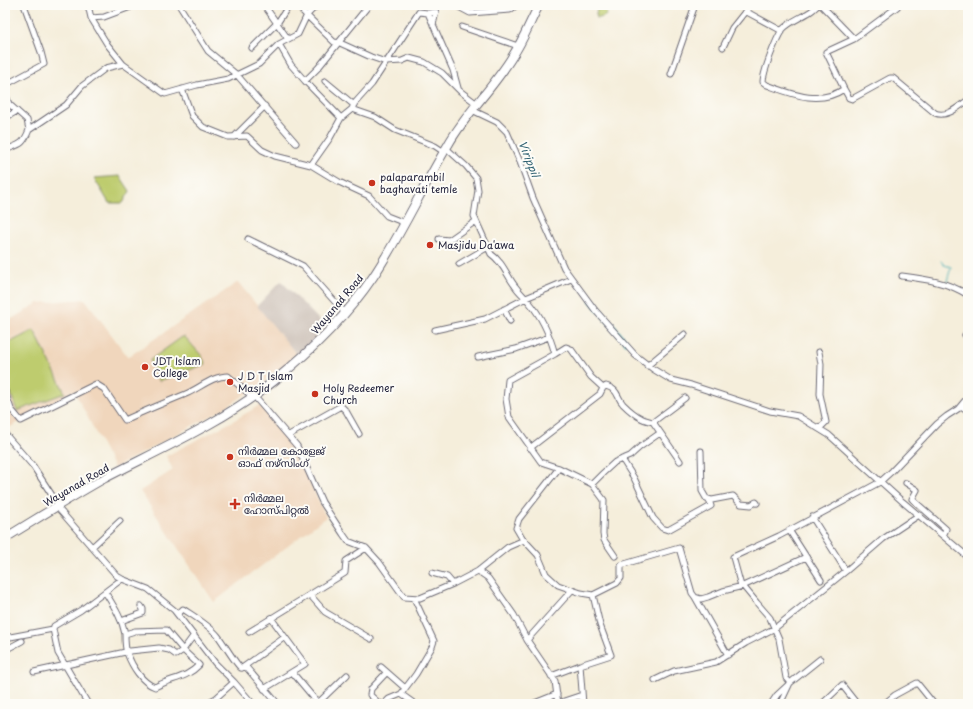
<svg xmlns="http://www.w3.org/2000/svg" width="973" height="709" font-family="'Playpen Sans','Noto Sans Malayalam',sans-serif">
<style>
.built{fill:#f0d6bc}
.industrial{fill:#cec2b9}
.green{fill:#becc6e;stroke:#707754}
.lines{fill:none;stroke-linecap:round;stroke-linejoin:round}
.stream{stroke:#3eafb6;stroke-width:1}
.canal{stroke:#3eafb6;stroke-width:4.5}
.minor-casing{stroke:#6c6973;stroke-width:7}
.highway-casing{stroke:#6c6973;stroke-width:10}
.minor{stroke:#fff;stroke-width:5}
.highway{stroke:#fff;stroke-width:8}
.poi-dot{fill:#c8321e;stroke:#fdfcf7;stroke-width:1.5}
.labels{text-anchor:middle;stroke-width:4;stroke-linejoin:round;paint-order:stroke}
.poi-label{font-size:10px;fill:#22223b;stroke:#fdfcf7;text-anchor:start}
.street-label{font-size:10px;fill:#22223b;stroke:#fdfcf7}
.water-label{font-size:11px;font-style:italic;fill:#2f6172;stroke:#fdfcf7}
</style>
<rect width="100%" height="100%" fill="#fdfcf7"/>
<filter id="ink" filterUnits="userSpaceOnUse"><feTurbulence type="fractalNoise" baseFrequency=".025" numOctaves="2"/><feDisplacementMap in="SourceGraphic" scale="8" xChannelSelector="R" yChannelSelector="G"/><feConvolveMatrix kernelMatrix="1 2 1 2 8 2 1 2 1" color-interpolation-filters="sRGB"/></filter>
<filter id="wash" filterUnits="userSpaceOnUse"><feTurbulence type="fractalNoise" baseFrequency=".012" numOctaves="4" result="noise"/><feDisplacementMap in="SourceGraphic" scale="16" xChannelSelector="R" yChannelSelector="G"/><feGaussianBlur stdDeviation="0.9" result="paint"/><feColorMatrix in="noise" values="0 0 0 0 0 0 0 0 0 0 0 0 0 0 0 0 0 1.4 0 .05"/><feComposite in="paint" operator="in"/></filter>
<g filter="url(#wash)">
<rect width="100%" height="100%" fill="#f5eedb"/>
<path class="built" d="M238 282 298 356 272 377 222 410 114 468 74 391 5 430V323L38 303 85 299 128 357Z
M260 405 293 444 326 517 214 602 140 491 173 470 166 456 233 421Z"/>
<path class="industrial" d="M281 281 326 327 298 356 257 306Z"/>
<path class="green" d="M598 5H605C609 14 606 18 597 18L596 13Z
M120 176 130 191 123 203H109L94 178Z
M34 330 65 393 17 411 5 377V345Z
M182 337H185L201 355 206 364 159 381 150 360Z"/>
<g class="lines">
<path class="stream" d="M941 261 944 265 951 267 947 281 948 283"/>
<path class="canal" d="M591 300 626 342"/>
</g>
</g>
<g filter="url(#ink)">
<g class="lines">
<g class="minor-casing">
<path id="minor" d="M88 5 91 18 107 44 123 64 165 94 197 85 228 79 259 64 279 44 298 34 307 15 317 5
M179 5 208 51 237 75 296 143
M264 5 288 39
M296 5 334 42 340 43 371 57 386 62 402 61 409 58 424 62 442 73 460 91 477 104
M455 5 470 13 510 10 517 5
M818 5C815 8 812 11 808 13 800 18 789 22 782 30 776 39 763 72 763 82L767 85C792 94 819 106 844 89L826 52 854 39
M821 5 854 39 897 7
M745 11 782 31
M428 13 436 12 433 25
M91 18 104 17 136 5
M462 27 518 46
M279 44 291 65 305 81 341 118
M723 47 732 28 748 8V5
M252 48 278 22 289 5
M671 74 695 5
M305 81 318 68 369 5
M325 81 354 105
M5 85 44 64 41 52 24 5
M182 89 192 116 203 127 228 137 247 136 262 150 275 156 311 165 339 182 369 196 387 216 405 223
M844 89 849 98 852 99 890 78H893L935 113C947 118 958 107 968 100
M5 93 9 104 27 120 29 130 66 105 82 86 106 68 123 64
M352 109 354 104 372 84 419 12 428 13 453 70 458 88
M352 109 375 117 395 130 435 146 444 152
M472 110 497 122 507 132 520 162 533 198 564 268 595 310 635 355 653 369 671 380 691 385 770 411 798 416 829 435 903 502 968 557
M5 118 17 111
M234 137 265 106
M446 148 466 166 476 178 478 190 474 216 491 254C503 262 507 276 515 286 519 292 525 297 529 302 542 317 550 336 555 354L566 347 571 349 591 377 603 388 600 394 530 448
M5 150C20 144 23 145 29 130
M311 165 330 138 341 118 352 109
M248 239 303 266 345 313
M439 239 449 240 476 221
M459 264 488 247
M902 276C925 279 948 282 968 295
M504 309 510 321
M435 330 485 319 526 298 571 279
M965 335 968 332
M555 354 508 380 506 399 509 417 541 462 559 468 592 484 604 500 603 534 604 540 615 556
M478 357 516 349 549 337
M647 366 685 334
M603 388 606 386C619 390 616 396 623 404 628 409 635 415 641 418 644 420 649 421 653 422L680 461
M5 391 11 409 21 421 96 384 104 389 125 420C146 410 167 402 188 393 201 387 213 376 228 376L253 397
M254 396 297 446 322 502 343 534 348 541 366 548 379 562 404 597 420 598 453 584 478 571 508 547 524 540 538 555 546 574 558 585 581 593 593 595 617 583 621 578V565L679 548 692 593 695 597 701 599 708 597 723 591 743 586 757 603 770 618 779 639 786 678 790 683 777 695 771 704
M961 406 968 411
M653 422 685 398
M817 427 822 426 826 422 820 394 821 364 819 352
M5 434 33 466 59 506
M289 435 341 406 346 411 359 434
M701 451 702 491 706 498 712 500 733 496 741 504 751 505 756 502 757 503
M622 459 634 478 653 518 662 528 668 530 711 506 709 500
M906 483 917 490 912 499 946 529 943 536
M592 484 603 473 615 462 630 456 640 447 660 433
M57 507 117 576 122 579 148 589 174 610 215 663 234 682 253 704
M812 517 846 571
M789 530 821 580
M523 540 516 528 519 519 559 468
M92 547 120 521
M478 571 488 578 514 615 527 640 555 681 558 704
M432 573 447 577 453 584
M741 586 733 557 779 536 880 482 892 471 937 424 947 416 958 409 968 397
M743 586 806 557
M105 592C113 605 122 618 125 634
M310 595 325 612 371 639
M695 597 728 655
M414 598 434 641 432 647 416 674 401 694 415 704
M178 614 183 609C195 617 209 625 218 636 223 642 237 666 241 668L246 667 278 704
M121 621 143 613V609L141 606
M166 630 183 650 199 665C186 679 171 678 155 687 142 683 132 666 127 653 125 648 125 640 125 634L135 631Z
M249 632 345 573 346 561 366 548
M5 638 53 629
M527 640 572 590
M5 650 22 641
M381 667 405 688
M242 668 285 637
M34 672 130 651 159 648 169 650 176 655 183 650 194 635
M292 672 318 703 347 675
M551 676 580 665
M655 680 674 671 716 662 746 643 775 628 846 571 883 539 919 515
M264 689 305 664 271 618
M159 702 160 704
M558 703 582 695
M88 704 58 653 53 629 54 626 81 610 122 579
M205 704 216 698 234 682
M380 704 370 695 371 689 387 672
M384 704 389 699 401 694
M532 704 557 694
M583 704 580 665 611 655 600 625 593 595
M783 704 782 700 790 683 820 659
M822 704 842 685 857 704
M884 704 895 695 917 683 934 704"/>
</g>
<g class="highway-casing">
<path id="highway" d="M5 538C38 518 71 497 105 478 163 448 223 422 274 381 311 351 346 317 373 277 401 235 422 188 448 145 466 113 493 88 512 57 523 41 530 22 539 5"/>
</g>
<use href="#minor" class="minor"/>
<use href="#highway" class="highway"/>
</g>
</g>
<g class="poi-dot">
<circle cx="372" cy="183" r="4"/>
<circle cx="430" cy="245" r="4"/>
<circle cx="145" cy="367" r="4"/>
<circle cx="230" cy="382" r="4"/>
<circle cx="315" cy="394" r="4"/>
<circle cx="230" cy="457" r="4"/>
<path d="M233 498h4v4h4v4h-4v4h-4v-4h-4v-4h4z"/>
</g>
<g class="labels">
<g class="poi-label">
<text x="380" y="181">palaparambil<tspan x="380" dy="12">baghavati temle</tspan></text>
<text x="438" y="249">Masjidu Da'awa</text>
<text x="153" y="365">JDT Islam<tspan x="153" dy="12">College</tspan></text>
<text x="238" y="380">J D T Islam<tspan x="238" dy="12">Masjid</tspan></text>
<text x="323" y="392">Holy Redeemer<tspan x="323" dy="12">Church</tspan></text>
<text x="238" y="455">നിർമ്മല കോളേജ്<tspan x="238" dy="12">ഓഫ് നഴ്സിംഗ്</tspan></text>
<text x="244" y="502">നിർമ്മല<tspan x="244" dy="12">ഹോസ്പിറ്റൽ</tspan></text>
</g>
<g class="street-label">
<text transform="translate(337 304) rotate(-50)" y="4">Wayanad Road</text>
<text transform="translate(76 485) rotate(-30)" y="4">Wayanad Road</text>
</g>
<g class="water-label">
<text transform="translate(529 159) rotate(68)" y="4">Virippil</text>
</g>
</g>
<rect width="973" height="709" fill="none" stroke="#fdfcf7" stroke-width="20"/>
</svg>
